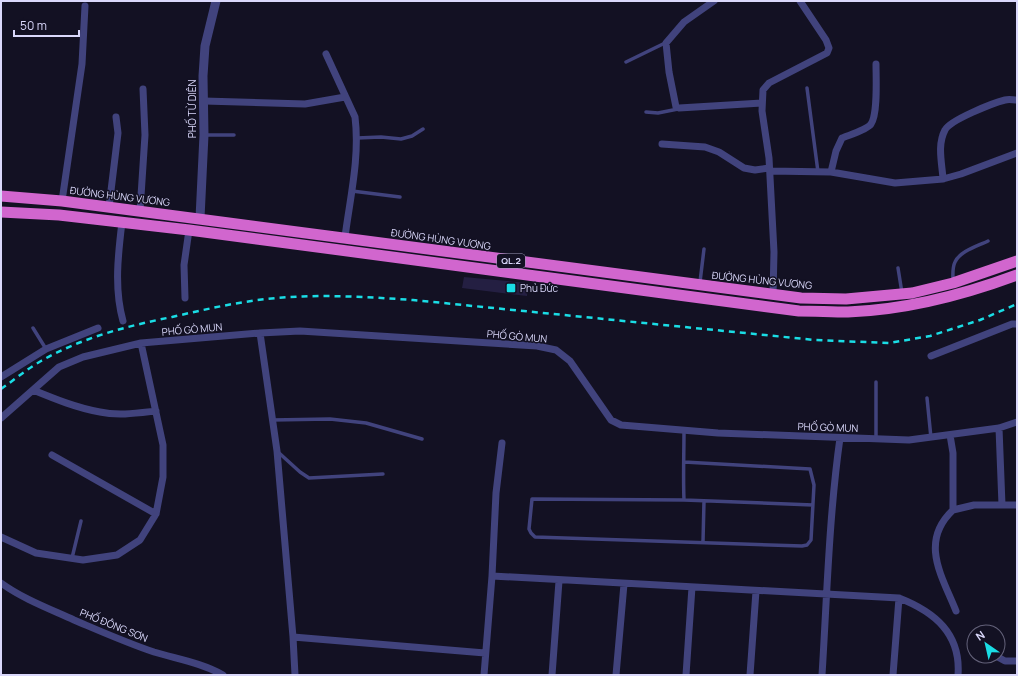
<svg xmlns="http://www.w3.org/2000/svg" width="1018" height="676" font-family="Manrope,sans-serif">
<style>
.building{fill:#241f42}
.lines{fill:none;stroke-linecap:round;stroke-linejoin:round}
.service{stroke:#41437d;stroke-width:3.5}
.minor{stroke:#41437d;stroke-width:7}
.tertiary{stroke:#41437d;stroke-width:9}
.trunk{stroke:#d166ce;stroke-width:11}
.rail{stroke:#1adde5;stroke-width:2.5;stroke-dasharray:6 5;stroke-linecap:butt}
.poi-dot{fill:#1adde5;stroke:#131123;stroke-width:1.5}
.labels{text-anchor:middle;stroke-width:3;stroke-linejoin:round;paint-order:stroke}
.shield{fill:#131123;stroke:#9e9cba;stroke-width:1}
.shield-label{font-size:9px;font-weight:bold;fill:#dad8fb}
.street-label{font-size:10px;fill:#dad8fb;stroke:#131123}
.poi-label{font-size:10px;fill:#dad8fb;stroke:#131123;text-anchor:start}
</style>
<rect width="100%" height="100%" fill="#131123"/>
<path class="building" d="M464 277 528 283 527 296 462 288Z"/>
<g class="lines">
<path class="service" d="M626 62 665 43
M807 88 818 172
M646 112 658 113 678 109
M205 135H234
M357 138 381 137 401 139 412 136 423 129
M352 191 400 197
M898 268 902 293
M700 282 704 249
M953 282C953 275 952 268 955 262 960 251 978 246 988 241
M33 328 46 349
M876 382V439
M927 398 931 438
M272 420 330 419 366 423 422 439
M278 452 300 472 309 478 383 474
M684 462 810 469 814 485 811 540 807 545 802 546 535 537 531 533 529 529 532 499 684 500C683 477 684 453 684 430
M684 500 813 505
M703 542 704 501
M72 558 81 521"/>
<path class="minor" d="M714 1 684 22 666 43 669 72 676 107 679 108 762 103
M326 54 355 117C360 157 350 198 345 237
M204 101 305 104 345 97
M662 144 705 147 719 152 744 168 755 170 769 168
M770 171 831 172 895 183 943 179 961 174 1017 153
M831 172 836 151 842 138C849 135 867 130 871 124 878 114 876 78 876 64
M943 179C942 163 937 145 945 130 950 120 993 103 1005 100 1009 99 1013 100 1017 100
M62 201 82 64 85 6
M109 207 118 133 116 117
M140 211 145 135 143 89
M122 222C118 255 114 289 123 321
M773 295 774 252 769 158 762 111 763 90 769 83 827 53 829 48 826 40 800 1
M185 298 184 265 189 230
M260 333 277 451 293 637 295 675
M931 356 1012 324H1017
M1 377 46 349 98 328
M33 390C55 399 77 408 100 412 118 416 138 413 156 411
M1 418 59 367 83 357 141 343 260 333 300 331 537 346 556 350 570 361 611 420 621 425 718 433 909 440 999 428 1017 422
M999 428 1002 505
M950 435 953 453V510C919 542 942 576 956 611
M52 455 156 514
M953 510 974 505H1017
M1 537 36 553 83 560 117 555 140 540 156 514 163 477V445L141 343
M492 576 899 598C935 612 961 634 958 675
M1 583C23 599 50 609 74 620 100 631 127 643 154 652 177 659 202 663 223 675
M293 637 485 653
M996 656 1005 661H1017
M484 675 492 576 496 493 502 443
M552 675 559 581
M616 675 624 584
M686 675 692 587
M750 675 756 591
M822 675C827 596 829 516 840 438
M893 675 899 598"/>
<path class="tertiary" d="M200 218 204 135 203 76 205 46 216 1"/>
<path class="trunk" d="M1 196 62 201 801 298 846 299 912 293 953 283 1017 261
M1 212 59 215 189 230 799 311C815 311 832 312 848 312 906 310 963 295 1017 275"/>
<path class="rail" d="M1 389C14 380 27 369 41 361 81 338 127 326 172 317 207 309 241 301 277 298 322 294 367 297 413 300L815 340 889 343 930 336 980 320 1017 304"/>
</g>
<rect class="poi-dot" x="506" y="283" width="10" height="10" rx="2"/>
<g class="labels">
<rect class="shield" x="497" y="254" width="28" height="14" rx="3"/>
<g class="shield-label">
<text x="511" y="264">QL.2</text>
</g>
<g class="street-label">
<text transform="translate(192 109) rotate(-90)" y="4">PHỐ TỪ DIÊN</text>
<text transform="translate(120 196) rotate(7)" y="4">ĐƯỜNG HÙNG VƯƠNG</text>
<text transform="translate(441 239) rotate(8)" y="4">ĐƯỜNG HÙNG VƯƠNG</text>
<text transform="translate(762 280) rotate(6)" y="4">ĐƯỜNG HÙNG VƯƠNG</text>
<text transform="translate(192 329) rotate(-5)" y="4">PHỐ GÒ MUN</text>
<text transform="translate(517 336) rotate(5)" y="4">PHỐ GÒ MUN</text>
<text transform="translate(828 427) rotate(2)" y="4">PHỐ GÒ MUN</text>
<text transform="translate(114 625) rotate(22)" y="4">PHỐ ĐÔNG SƠN</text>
</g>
<g class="poi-label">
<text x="520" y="292">Phủ Đức</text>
</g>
</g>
<rect width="1018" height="676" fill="none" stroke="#dad8fb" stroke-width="4"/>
<g transform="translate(986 644) rotate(326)"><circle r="19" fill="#131123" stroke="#636179"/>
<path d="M0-3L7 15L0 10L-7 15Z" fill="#1adde5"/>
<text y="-6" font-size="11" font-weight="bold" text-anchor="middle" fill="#dad8fb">N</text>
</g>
<path d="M14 30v6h65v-6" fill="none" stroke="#dad8fb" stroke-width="2"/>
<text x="20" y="30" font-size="12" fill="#dad8fb" stroke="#131123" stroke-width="3" paint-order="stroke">50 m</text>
</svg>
